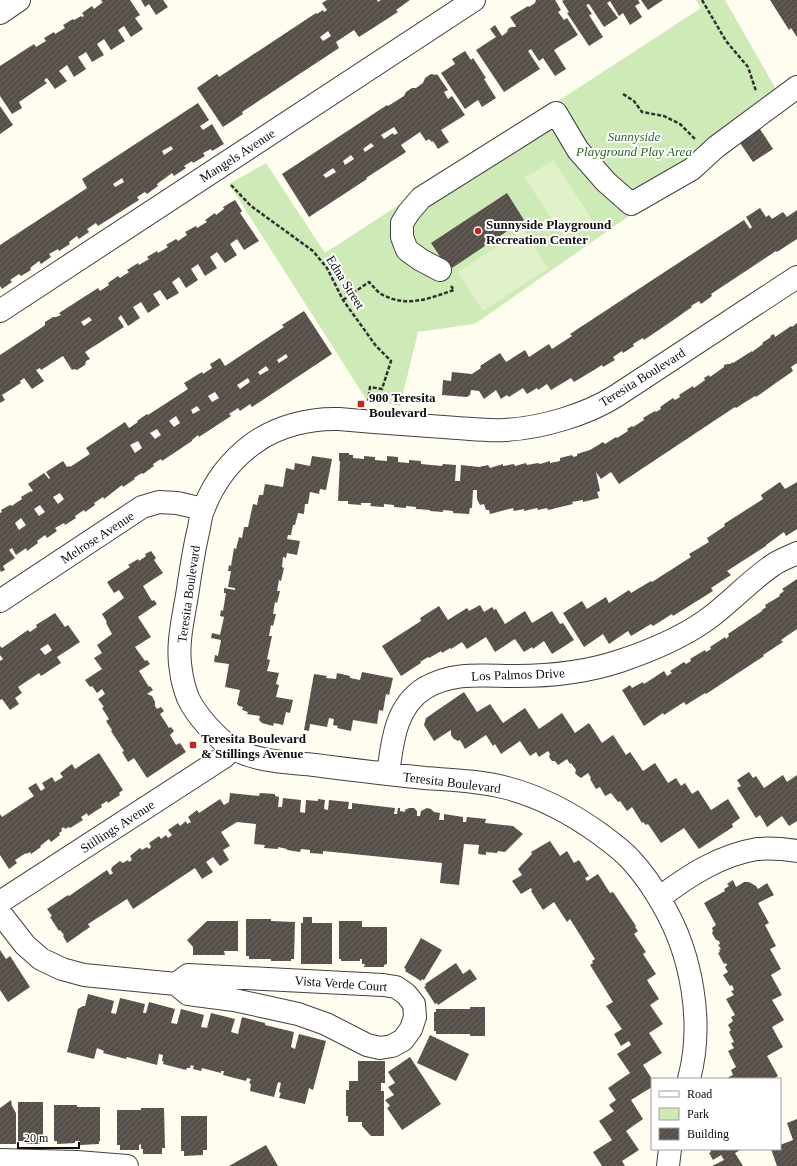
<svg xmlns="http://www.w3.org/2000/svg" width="797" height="1166" font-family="Georgia,serif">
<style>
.park{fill:#ceebb7}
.pitch{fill:#e1f2ca}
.building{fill:url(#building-hatch);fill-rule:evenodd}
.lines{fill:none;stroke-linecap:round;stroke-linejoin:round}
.minor-casing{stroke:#414141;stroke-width:24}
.path{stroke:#303030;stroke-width:2.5;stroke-dasharray:4 2;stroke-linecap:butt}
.minor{stroke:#fff;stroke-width:22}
.poi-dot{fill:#c32621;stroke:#fff;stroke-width:1.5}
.labels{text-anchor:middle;stroke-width:4;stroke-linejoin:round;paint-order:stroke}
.park-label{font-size:13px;font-style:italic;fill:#26681c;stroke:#fff}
.street-label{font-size:13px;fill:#0e0e0e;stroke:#fff}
.poi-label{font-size:13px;font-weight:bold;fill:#0e0e0e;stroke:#fff;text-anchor:start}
</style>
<defs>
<pattern id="building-hatch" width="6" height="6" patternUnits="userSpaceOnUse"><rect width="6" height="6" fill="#57504a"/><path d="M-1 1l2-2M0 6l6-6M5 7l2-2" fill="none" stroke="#6a6560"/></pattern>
</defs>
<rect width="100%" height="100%" fill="#fffdef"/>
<path class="park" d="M696 0H725L781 98 679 181 482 319 474 324 418 332 400 406 366 399 229 184 266 163 325 253 701 8Z"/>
<path class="pitch" d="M553 160 592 220 564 238 525 178Z
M523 230 548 268 483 311 458 272Z"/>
<path class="building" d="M102 0H130L140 15 135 18 143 29 131 37 124 26 118 30 125 41 111 50 104 39 97 44 104 55 92 62 86 52 83 54 78 57 86 69 74 77 67 65 59 71 67 81 55 89 47 78 44 80 47 83 19 102 22 108 12 114 0 96V66L34 44 36 47 46 41 44 38 54 32 55 34 65 28 63 25 73 19 74 20 81 16 82 17 84 16 82 13 92 6 94 9 103 2 101 1Z
M141 0H163L168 7 156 15 149 4 145 7Z
M327 0H377L378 2 381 0H410L396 10 398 12 359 37 354 30 336 42 339 48 242 112 243 114 223 127 197 88 217 74 219 77 316 13 317 14 323 10 324 12 327 10 322 3ZM328 31 331 36 323 41 320 37Z
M536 0H555L561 10 558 12 564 20 567 18 578 35 554 50 566 69 555 76 543 58 539 61 531 49 528 51 540 69 504 92 476 50 496 37 490 29 495 25 502 36 507 32 508 29 511 27H515L516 26 510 17 528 6 529 7 535 3Z
M564 0H638L640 3 635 6 642 17 630 25 623 13 619 16 610 1 607 3 618 18 604 27 589 4 586 5 592 14 589 15 603 37 589 46 567 13 569 12 562 1Z
M641 0H663L648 10Z
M770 0H797V37L791 28 789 30Z
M465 51 471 60 473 58 486 78 484 79 496 98 482 107 478 100 465 109 441 73 455 64 452 59Z
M431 74 436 75 437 74 448 90 444 92 448 99 452 96 465 115 441 130 449 142 438 149 433 141 432 142 429 139 426 141 420 132 401 145 406 152 366 178 367 179 309 217 282 174 387 105 388 106 404 96 406 92 412 88H416L423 83 425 78ZM394 127 398 133 394 135 393 133 384 139 381 135ZM371 143 374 146 365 152 363 149ZM351 155 354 159 345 165 343 161ZM333 168 336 172 326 178 323 175Z
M198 103 209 120 200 126 203 130 212 124 224 144 212 151 211 149 203 153 205 156 193 163 192 161 184 166 186 168 174 176 172 173 164 179 157 184 158 186 147 194 145 192 137 197 139 200 98 226 96 223 87 229 89 232 79 239 77 236 69 242 70 244 59 251 58 249 49 254 51 257 41 264 39 261 30 268 31 270 21 276 19 274 10 280 12 282 2 289 0 286V245L87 188 82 179ZM171 146 173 149 164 155 162 151ZM122 178 124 182 115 187 113 184Z
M0 106 13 125 0 134Z
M760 129 773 149 753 162 740 143Z
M507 193 524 220 449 270 431 243Z
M235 200 242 211 240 213 259 241 244 250 237 239 230 244 237 255 225 263 217 252 210 257 217 268 205 276 198 264 191 269 198 280 186 288 179 277 172 282 179 293 167 300 160 290 153 294 160 305 148 313 141 302 133 307 140 318 128 326 121 315 118 318 124 327 85 352 90 359 86 361 85 365 77 370 74 369 72 370 63 356 41 370 40 368 36 370 44 381 32 389 24 378 20 381 21 383 2 395 5 400 0 403V355L41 328 45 325V322L53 317H56L61 315 59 313 98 288 100 291 109 285 108 283 118 276 120 278 129 272 127 270 138 263 139 265 149 259 147 257 157 251 158 253 168 247 166 245 176 239 178 241 187 235 185 232 196 226 197 228 207 222 205 220 215 213 216 215 224 209 223 207ZM89 317 92 320 84 326 81 322Z
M760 208 766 217 769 215 772 219 783 212 787 217 797 210V239L777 252 776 251 711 294 712 296 701 304 699 301 691 306 692 307 672 321 644 340 643 338 633 344 634 346 623 353 622 351 613 357 615 360 603 367 602 365 594 370 574 382 571 378 551 390 547 384 538 390 537 388 527 394 523 388 509 397 507 395 501 399 496 390 484 399 479 391 471 390 470 395 467 397 442 395 443 380 451 381 452 372 472 374 481 368 480 366 500 353 506 362 525 350 529 357 549 344 552 349 572 336 570 334 744 220 750 229 752 227 746 217Z
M304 311 332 354 252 407 250 404 240 411 238 408 229 414 231 416 199 437 198 435 192 440V441L162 461 161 459 153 464 154 466 143 474 142 473 134 478 135 479 123 487 122 485 104 499 103 497 94 503 95 505 85 512 84 510 75 516 76 518 65 525 64 523 55 528 57 531 47 538 45 535 37 541 38 543 27 551 26 548 16 555 12 548 9 550 15 558 3 566 5 570 1 572 0 570V513L2 512 1 510 10 505 14 506 13 505 22 499 21 497 31 491V492L33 491 28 484 44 473 49 479 50 478 46 472 63 461 67 467 70 466V467L90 454 86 448 125 422 129 428 138 422 137 421 147 414 148 415 188 389 184 383 202 372 203 374 212 368 210 364 220 358 225 366 284 327 282 325ZM286 354 288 357 279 363 277 360ZM266 366 269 370 260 375 258 372ZM248 378 250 382 240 389 237 385ZM215 392 219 398 212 402 208 396ZM197 406 200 410 193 414 191 410ZM176 416 180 423 174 427 169 421ZM157 429 161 435 155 439 150 433ZM138 441 142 448 135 453 130 445ZM60 493 64 499 58 504 53 497ZM40 505 45 512 39 516 34 509ZM21 518 26 525 19 530 15 523Z
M797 323V363L791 367 793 371 756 397 755 396 736 408 735 407 619 484 611 472 601 479 596 472 600 491 597 492 599 498 583 502V500L572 502 573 504 548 510 547 508 538 510 537 508 524 511V509L514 511 513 508 490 514 489 510H486L484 504 480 505 477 499V490H473L472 508H470L469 514 453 513V511L443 510V512L430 511V510L416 509V507L406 506V508L394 507V505L384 504V507L370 506 371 503H361V505L348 504V501H338L340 461H339V453H349V455H353V458L364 459V456L375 457V460L387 461V456L398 457V462L409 463V460L421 461V464L442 466 443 464 456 465 455 481H460L461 465 479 467 488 465 490 468 503 464V466L514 464 515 466 526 463 527 465 538 463 540 464 550 461V463L560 461V458L572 455 573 457 577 456V454L590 450 603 442 605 444 616 437 617 438 628 431 627 429 632 426 633 427 644 420 643 418 655 411 656 412 661 409 660 407 673 398 675 400 680 397 679 395 693 386 694 388 705 380 704 378 709 375 710 377 724 367V365L727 364H730L733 362V363L752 351V352L763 344 762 343 771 337 770 336 774 334 775 337 791 326 792 327Z
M312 456 332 459 326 490 320 489 319 494 310 492 308 504H305L304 514 298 513 295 525H293L291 535H288L287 539 300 541 297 555 287 553 286 558 283 557 282 567 284 568 281 581 279 580 277 591H280L277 603 275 602 273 614H276L273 626 271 625 269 636H272L267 659 270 660 267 671 279 673 276 684 279 685 276 697 293 700 290 713 286 712 283 725 274 723 273 726 262 723 259 720 260 716 247 714 248 712 242 710 243 707 239 706 237 704 240 690 225 687 229 664 214 662 215 655 218 656 221 640 211 638 212 633 220 635 224 617 220 616 221 610 223 611 226 593H224V588L235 590V588L228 587 231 571H228L229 565 231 566 234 548 236 549 239 537 242 538 244 527H248L253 504 257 505 259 495H263L265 484 283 487 286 468 294 470 295 463 310 466Z
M780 482 785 489 797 482V529L786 536 784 532 766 545V546L727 571 731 575 711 588 713 591 673 616 672 614 653 626 651 624 631 636 628 631 609 644 603 634 584 647 563 613 582 601 587 609 606 597 609 603 629 590 631 593 651 581 652 582 691 557 689 554 709 542 707 538 725 526 724 524 763 499 761 495Z
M151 551 156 558 154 560 163 573 143 586 152 601 154 600 157 604 138 617 151 637 135 647 145 661 147 660 150 664 139 671 149 687 150 686 153 690 147 694 152 696 155 702V706L157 709 161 707 164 711 160 714 169 728 171 727 174 731 170 735 176 745 180 743 186 752 147 778 134 758 128 762 122 752 124 751 111 731 112 730 106 721 109 719 102 708 104 707 98 699 105 694 102 689 97 693 92 686 90 687 85 680 102 669 94 658 102 653 97 645 112 634 106 623 107 622 102 614 124 598 119 590 114 593 107 582 130 567 128 565 138 559 139 561 146 556 145 554Z
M797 579V629L781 640 783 642 763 655 764 656 706 694 705 693 686 705 684 702 664 715 663 713 644 726 622 690 630 685 632 688 643 682 644 684 664 671 667 676 672 673 670 671 684 662 686 664 691 661 690 659 705 650 706 652 711 649 710 647 725 637 726 639 729 636 728 634 762 611V610L766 607 765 605 780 596 779 595 784 591 782 589Z
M480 605 484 612 492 607 494 610 496 609 505 624 525 611 532 623 552 611 560 624 563 623 574 640 552 654 544 641 533 649 532 647 524 652 515 639 495 652 486 637 467 649 462 642 451 649 450 648 442 653 441 651 429 658 428 657 420 662 421 663 401 676 382 646 421 621 420 618 439 606 448 620 467 608 469 611Z
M55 613 65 627 68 625 80 642 57 657 61 663 41 676 39 673 18 687 22 693 15 698 19 704 10 710 2 699 0 700V661L3 659 0 655V646L2 648 28 630 30 632 37 627 36 625ZM48 644 52 650 45 655 40 649Z
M362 672 393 678 389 695 386 694 383 711 379 710 377 724 353 720 351 731 337 728 338 726 333 725 334 719 329 718 327 727 310 724 309 731 304 730 314 674 327 676 326 678 336 679 337 673 350 676V678L360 680Z
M464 692 477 712 490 704 503 723 525 708 539 729 562 713 575 733 589 723 602 743 613 735 626 755 630 752 643 771 655 763 668 783 676 778 681 786 685 783 692 794 698 790 711 810 728 799 740 818 732 824 733 827 699 849 684 828 661 843 648 824 646 825 643 822 642 823 632 807 627 811 620 801 618 802 611 793 605 796 600 787 596 789 590 779 591 778 588 773 581 778 578 776 575 773 576 770 571 763 570 764 567 759 558 765 555 761H552L549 757 550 754 548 751 539 757 536 752 530 756 520 741 501 754 495 744 493 746 486 735 465 749 460 740 458 741 454 739 451 735V730L434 741 424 725 426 718Z
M99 753 123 790 119 793 120 795 108 803 107 801 101 805 102 807 88 816 87 813 81 817 83 820 70 828 69 827 65 829 64 827 61 829 62 831 59 833 60 835 51 842 49 839 40 846 41 847 31 854 30 852 26 854V853L15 860 17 863 9 869 0 855V814L2 817 34 796 28 788 36 783 41 791 45 788 42 783 52 777 55 782 63 777 60 773 72 764 75 769Z
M749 772 753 778 756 776 764 788 783 775 787 782 797 775V821L789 826 782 816 767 827 760 815 756 818 737 788 741 786 737 780Z
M230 793 259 796 260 793 275 794V796L279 797 278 807H282L283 798 301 800 300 812 305 813 306 800 318 801V799L325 800 324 809 328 810 329 800 349 802 348 809H352V803L395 808 394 814H397L398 808H400V811L405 812V810L409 808H414L417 811V816H420L421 811 427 808 431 809 434 812 440 813 439 820H444V814L463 817V822H466L467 817 486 819 485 823 513 826 523 834 505 852 498 851 497 853 486 852V855L478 854 479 845 464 844 459 885 440 883 442 863 323 851V854L310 853V850L301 849 300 852 287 850V849L278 847V849L264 848 265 845 254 844 256 824 237 822 221 832 230 846 223 850 229 860 220 866 213 857 206 862 213 872 202 879 195 868 133 909 127 899 88 924 90 927 67 943 63 936 64 935 60 930 59 931 50 917 52 916 47 909 68 895 69 896 107 870 110 875 113 873 111 870 112 867 120 861 123 863 128 860 129 862 132 860 130 856 140 848 142 850 147 847 149 849 151 847 149 843 159 836 161 839 166 835 168 838 172 835 168 830 178 823 180 826 186 821 187 824 191 822 188 817 197 810 199 813 220 799 224 805 229 802Z
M550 841 560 856 567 851 574 863 579 860 589 876 585 878 587 881 598 874 610 893 613 892 636 926 635 927 638 931 634 934 646 952 643 954 656 974 647 980 659 999 650 1005 663 1024 649 1033 662 1053 643 1065 652 1079V1087L631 1100 643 1119 626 1131 639 1150 622 1161 625 1166H602L593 1152 612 1140 599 1121 614 1111 609 1105 616 1100 608 1088 630 1073 617 1054 631 1045 629 1041 621 1046 614 1034 622 1029 606 1006 613 1002 590 965 593 963 592 961 595 959 570 919 567 922 554 902 543 910 531 891 532 890 531 888 521 894 512 881 522 875 518 869 532 854 531 852Z
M733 880 736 887 744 882H749L756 886 758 889 767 883 774 895 758 903 769 923 765 925 776 946 770 949 781 969 771 975 782 995 772 1000 784 1020 772 1027 783 1047 767 1056 778 1076 773 1079H725L733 1075 731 1070 736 1067 728 1051 734 1048 731 1043 734 1042 729 1032 731 1030 728 1025 733 1021 731 1017 735 1015 726 999 734 995 731 991 734 990 732 985 730 986 723 975 728 972 725 967 727 965 726 963 724 964 718 953 720 952 719 950 721 949 718 945 720 944 719 941 716 940 712 933 713 931 712 928 716 925 704 903 725 891 724 889 729 886 727 884Z
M303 917H312V923H332V964H301V923H303Z
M246 919H271V921L295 922 294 959H291V961H271V959H249V956H246Z
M207 921H238V951H224L225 955H193V947L187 940Z
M339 921H362V927H387V964L384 965V967H364L365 964H362V959H360V961H341V959H339Z
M421 938 442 950 424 980 422 979 421 981 405 971 406 969 404 968Z
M0 950 6 959 10 956 30 987 8 1002 0 990Z
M456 963 463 974 470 969 477 979 438 1005 437 1003 435 1004 424 987 426 986 425 984Z
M88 994 114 1001 111 1013 116 1014 120 998 145 1004 143 1013H146L149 1002 175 1009 171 1023 177 1024 181 1009 204 1015 201 1027 207 1028 211 1013 235 1019 231 1032 238 1034 242 1017 265 1023V1025L294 1032 291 1047 295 1049 299 1034 326 1041 313 1090 309 1088 305 1104 279 1098 281 1093 279 1092 281 1083 278 1082 274 1097 250 1091 251 1084 249 1083 251 1079 247 1078 246 1081 223 1075 224 1071H221V1073L202 1068 201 1071 193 1069 194 1066 191 1065 190 1068H187L186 1070 163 1064 164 1062 162 1061 163 1055 159 1054 157 1065 127 1057 126 1059 103 1053 104 1051 97 1048 94 1059 67 1052 78 1009 83 1006H85Z
M470 1007H485V1036H470V1034H436V1031H434V1012H436V1009H470Z
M430 1035 469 1054 456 1081 417 1063Z
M410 1057 441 1104 402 1130 387 1108 390 1106 385 1100 394 1095 388 1087 395 1083 388 1072Z
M358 1061H385V1083H381V1091H384V1136H371L362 1126V1122H348V1116H346V1090H349V1081H358Z
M11 1100 12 1106 16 1113V1144H0V1108Z
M18 1102H43V1140H41L40 1144H27V1141H18Z
M54 1105H77V1107H100V1141H99V1144L80 1145V1141H75V1143L57 1144V1141H54Z
M141 1108H164L165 1148H162V1154H143V1149H141V1144L139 1145V1150H120V1145H117V1110H141Z
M181 1116H207V1150H203V1155L184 1156V1151H181Z
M797 1119V1166H777L771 1149H780V1145L793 1140 787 1123Z
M266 1145 278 1166H229Z
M710 1149H742L735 1153 743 1166H712L724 1160 721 1155 713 1160 709 1153 711 1152Z"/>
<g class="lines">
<g class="minor-casing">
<path id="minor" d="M0 13 19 0
M440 270 421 260 407 250 402 237V223L409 212 421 198 556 113 578 150 606 182 631 204 692 169 716 147 797 87
M0 311 474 0
M0 601 142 507 159 502 177 503 203 509
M388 774C392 744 395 706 425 688 454 671 484 676 516 676 551 676 587 672 620 661 650 651 679 639 705 621 729 604 748 582 773 565 780 560 789 557 797 553
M659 898C688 876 720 855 757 849 770 848 784 849 797 851
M0 902 224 757 233 748
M0 913 25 945 41 959 62 969 84 975 176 984 188 994 234 1000 298 1014 326 1024 367 1045 380 1048 392 1046 403 1040 411 1029 415 1017 414 1004 406 994 396 987 383 985 188 975 176 984
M689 1079C704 1023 692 955 663 905 654 889 644 874 631 860 622 850 611 842 600 834 571 813 541 797 507 788 480 781 452 780 425 778 388 774 352 770 315 765 288 762 258 762 234 749 217 739 196 715 188 698 185 690 182 680 181 671 176 644 184 616 188 589 191 569 194 548 199 528 200 521 201 514 204 508 214 482 232 459 254 443 278 426 310 418 339 419 351 420 362 421 374 422 401 424 429 426 457 428 472 429 489 431 505 430 541 428 586 415 616 396L797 277
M0 1160 77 1162 127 1166
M668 1166 670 1149"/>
</g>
<path class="path" d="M702 0 726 41 748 67 756 91
M623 94 634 101 642 112 664 116 680 124 695 139
M231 185 251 206 313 251 327 268 343 300 376 346 391 361 382 389 370 387 368 401
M343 300 369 282C374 287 378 293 383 295 408 308 430 298 454 290L451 286"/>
<use href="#minor" class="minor"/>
</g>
<g class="poi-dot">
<circle cx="478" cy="231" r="4"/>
<rect x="357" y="400" width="8" height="8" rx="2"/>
<rect x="189" y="741" width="8" height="8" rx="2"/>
</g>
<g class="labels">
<g class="park-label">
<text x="634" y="141">Sunnyside<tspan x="634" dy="15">Playground Play Area</tspan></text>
</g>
<g class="street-label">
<text transform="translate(237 155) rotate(-33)" y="5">Mangels Avenue</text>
<text transform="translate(346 282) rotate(58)" y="5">Edna Street</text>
<text transform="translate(642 377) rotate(-32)" y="5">Teresita Boulevard</text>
<text transform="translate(97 537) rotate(-33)" y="5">Melrose Avenue</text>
<text transform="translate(188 594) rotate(-82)" y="5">Teresita Boulevard</text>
<text transform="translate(518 674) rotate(-2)" y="5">Los Palmos Drive</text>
<text transform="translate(452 782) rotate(7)" y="5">Teresita Boulevard</text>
<text transform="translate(117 826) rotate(-33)" y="5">Stillings Avenue</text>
<text transform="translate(341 983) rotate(4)" y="5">Vista Verde Court</text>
</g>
<g class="poi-label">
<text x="486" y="229">Sunnyside Playground<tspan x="486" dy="15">Recreation Center</tspan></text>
<text x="369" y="402">900 Teresita<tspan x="369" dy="15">Boulevard</tspan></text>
<text x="201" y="743">Teresita Boulevard<tspan x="201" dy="15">&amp; Stillings Avenue</tspan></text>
</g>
</g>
<rect x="651" y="1078" width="130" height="72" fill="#ffffff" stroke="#9f9f9f"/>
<rect x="659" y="1091" width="20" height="6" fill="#ffffff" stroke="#9f9f9f"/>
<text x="687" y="1098" font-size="12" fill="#0e0e0e">Road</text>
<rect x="659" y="1108" width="20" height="12" fill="#ceebb7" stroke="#9f9f9f"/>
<text x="687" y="1118" font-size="12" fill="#0e0e0e">Park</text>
<rect x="659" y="1128" width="20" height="12" fill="url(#building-hatch)" stroke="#9f9f9f"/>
<text x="687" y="1138" font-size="12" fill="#0e0e0e">Building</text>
<path d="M18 1142v6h61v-6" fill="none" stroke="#0e0e0e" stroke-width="2"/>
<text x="24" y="1142" font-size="12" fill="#0e0e0e" stroke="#ffffff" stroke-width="3" paint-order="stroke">20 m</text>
</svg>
